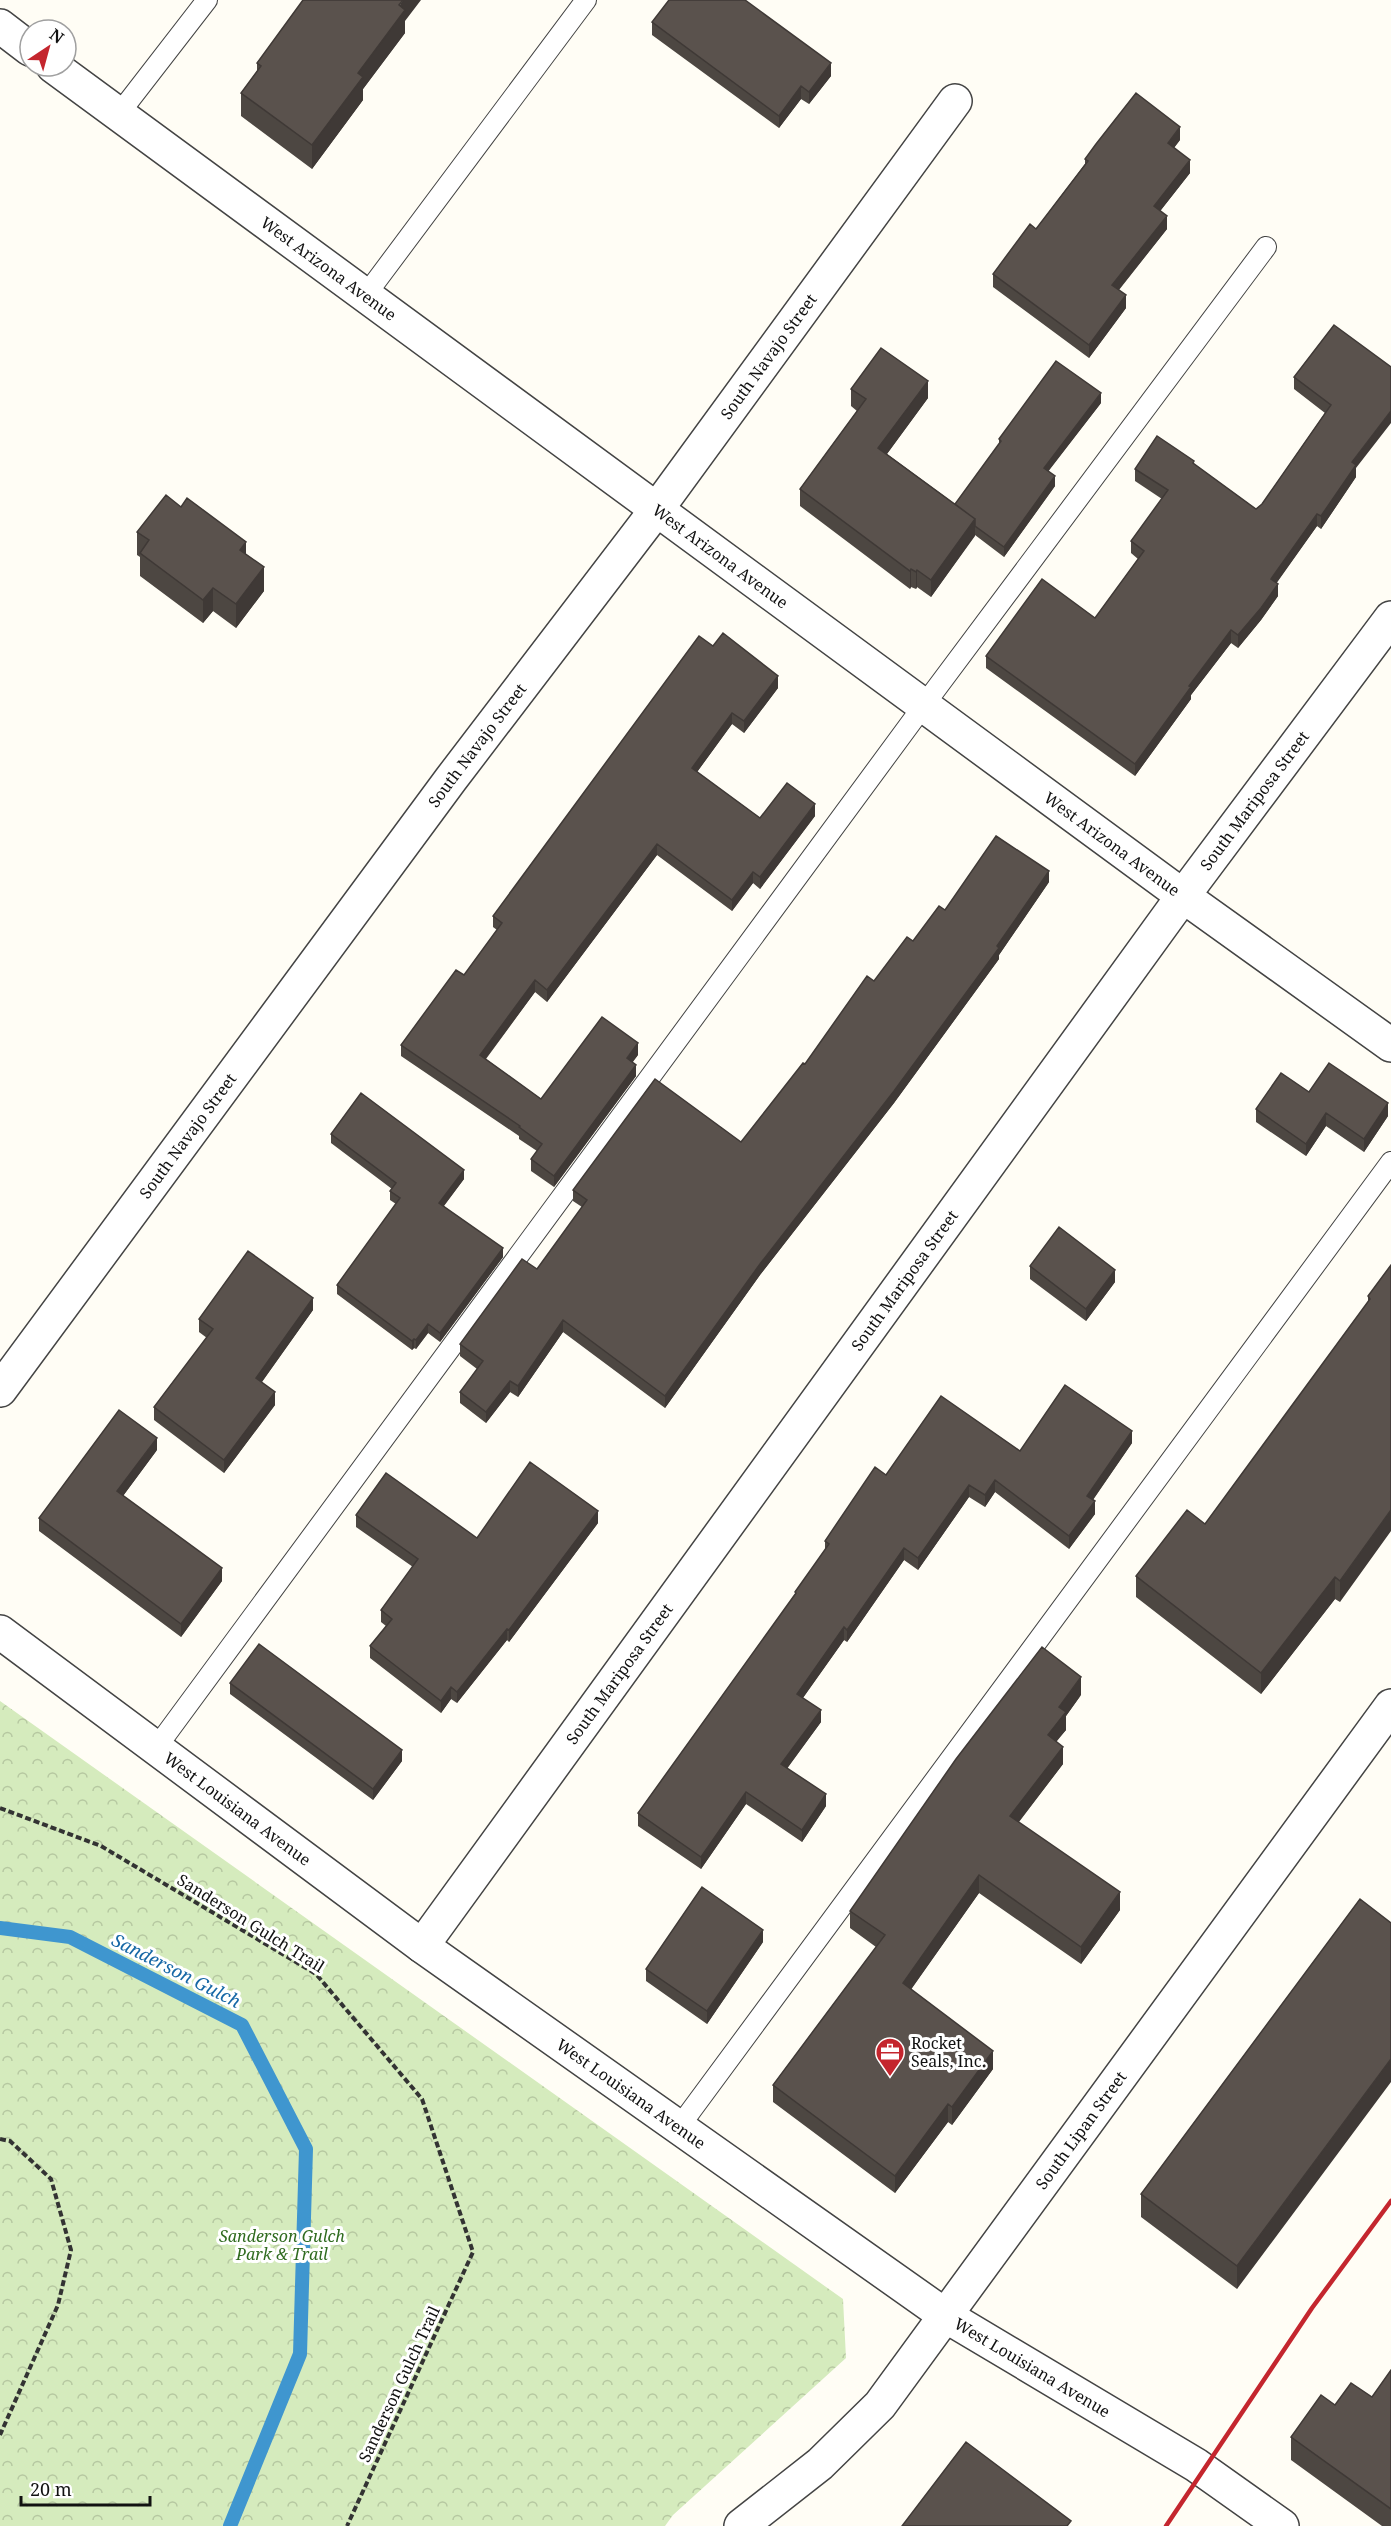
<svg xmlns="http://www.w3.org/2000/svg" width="1391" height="2526" font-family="'Noto Serif',serif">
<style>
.park{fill:url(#park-crowns)}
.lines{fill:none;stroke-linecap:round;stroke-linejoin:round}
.stream{stroke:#3f96cf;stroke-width:14}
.service-casing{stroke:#444;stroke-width:22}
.minor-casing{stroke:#444;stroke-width:36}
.tertiary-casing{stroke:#444;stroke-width:36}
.path{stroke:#333;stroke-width:4;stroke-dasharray:6 3;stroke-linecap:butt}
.service{stroke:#fff;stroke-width:20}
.minor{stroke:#fff;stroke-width:33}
.tertiary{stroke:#fff;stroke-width:33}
.rail{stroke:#c4262e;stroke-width:4.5}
.wall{fill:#4d4742}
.shaded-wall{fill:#3f3936}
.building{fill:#5a524d;stroke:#3f3936;stroke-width:1.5}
.labels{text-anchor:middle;stroke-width:6;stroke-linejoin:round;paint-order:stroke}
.street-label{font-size:16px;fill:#111;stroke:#fff}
.poi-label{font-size:16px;fill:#111;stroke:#fff;text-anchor:start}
.park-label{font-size:16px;font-style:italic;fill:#2f6b1f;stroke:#fff}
.water-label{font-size:18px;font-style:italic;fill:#1768a6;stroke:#fff}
</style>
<defs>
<pattern id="park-crowns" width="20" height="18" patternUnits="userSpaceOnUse" patternTransform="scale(1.5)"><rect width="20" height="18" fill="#d5ebbd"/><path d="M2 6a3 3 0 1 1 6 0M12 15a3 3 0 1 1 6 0" fill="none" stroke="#b6c8a1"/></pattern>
</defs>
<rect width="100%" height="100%" fill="#fffdf5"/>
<path class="park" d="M0 1701 843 2299 846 2358 673 2515 665 2526H0Z"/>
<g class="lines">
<path class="stream" d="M0 1928 70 1937 242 2025 306 2149 300 2354 230 2526"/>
<g class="service-casing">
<path id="service" d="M118 115 207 0
M365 296 586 0
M156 1748 924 705 1266 247
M679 2127 1391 1162"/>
</g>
<g class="minor-casing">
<g id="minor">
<path d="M0 26 30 49"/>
<path id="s1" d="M53 66 1183 896 1391 1045"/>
<path id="s2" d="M0 1390 451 779 657 509 955 101"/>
<path id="s3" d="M422 1946 1183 896 1391 618"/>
</g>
</g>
<g class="tertiary-casing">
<g id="tertiary">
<path id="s4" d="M0 1632 422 1946 946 2316 1196 2465 1282 2526"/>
<path id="s5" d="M741 2526 820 2464 880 2405 1391 1706"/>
</g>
</g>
<path class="path" d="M0 1808 101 1846 316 1974 422 2099 473 2252 347 2526
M0 2139 10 2141 51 2179 71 2250 58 2305 0 2435"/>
<use href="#service" class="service"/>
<use href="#minor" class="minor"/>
<use href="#tertiary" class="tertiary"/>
<path class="rail" d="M1166 2526 1312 2308 1391 2201"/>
</g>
<path class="wall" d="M405 21V33L363 89V100L312 169 241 116V93L257 71V63Z
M652 22 831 76 809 104 801 99 779 128 652 35Z
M1180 140 1174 148 1190 173 1160 211 1167 229 1119 290 1126 308 1089 358 993 287V274L1036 229 1085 164V159Z
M1334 325 1356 468V477L1321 529 1317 526 1276 583 1278 596 1261 620 1238 648 1231 643 1191 695V699L1135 776 986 668V656L1095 618 1138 559 1131 553V541L1162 499 1135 481V469L1194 464 1256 509 1262 504 1325 413 1294 389V377Z
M851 389 928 398 887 454 955 504 999 445V439L1101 403 1048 471 1055 486 1004 557 975 535 931 597 917 587 916 589 911 587 910 589 800 506V489L857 411 851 406Z
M181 507 246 554 264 591 236 628 213 611 203 623 140 576V557L137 555V532Z
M713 646 778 688 744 733 732 724 697 772 760 818 815 816 760 889 753 883 732 911 657 855 547 1002 535 992 486 1059 541 1099 638 1055 632 1062 636 1076 554 1187 531 1171V1159L537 1151 519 1139V1136L401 1056V1045L464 975 497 930 493 927V916Z
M1049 882 999 955V959L894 1103 760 1275 665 1408 563 1332 518 1397 510 1392 486 1423 460 1403V1392L477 1369 460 1356V1344L537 1269 582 1207 573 1201V1190L741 1142 805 1064 913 941 945 910Z
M1309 1092 1388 1116 1364 1152 1326 1126 1306 1156 1256 1122V1109Z
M331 1134 464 1179 444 1206 503 1257 440 1342 428 1333 416 1349 414 1348 412 1350 337 1294V1285L396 1204 390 1200V1191L392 1189 331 1143Z
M1391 1265 1340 1602 1335 1599 1261 1694 1136 1597V1576L1205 1524 1368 1302V1296Z
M1030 1266 1115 1282 1086 1321 1030 1279Z
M313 1310 262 1382 275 1405 224 1473 154 1420V1407L207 1338 199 1332V1319Z
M1132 1443 1093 1500 1095 1514 1069 1549 995 1492 985 1507 969 1497 918 1570 904 1560 847 1642 844 1640 803 1698 821 1722 787 1768 826 1806 802 1842 746 1804 701 1869 638 1826V1813L795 1596V1592L825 1550V1541L886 1475 1020 1451Z
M157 1450 123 1496 222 1581 181 1637 39 1531V1518Z
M356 1515 477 1538 598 1523 509 1642 507 1640 457 1703 451 1699 441 1713 370 1658V1646L386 1626 381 1622V1610L413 1567 356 1527Z
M230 1683 402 1761 373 1800 230 1694Z
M1081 1695 1066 1716V1730L1056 1741 1063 1764 1019 1822 1120 1910 1081 1964 979 1893 911 1989 993 2069 952 2125 948 2122 895 2193 773 2102V2085L876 1947 850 1928V1911Z
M1360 1899 1237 2289 1141 2217V2194Z
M763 1942 707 2024 646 1981V1969Z
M1391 2370V2526H1382L1291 2460V2437L1335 2405 1372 2397Z"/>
<path class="shaded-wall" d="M403 0H421L405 21V33L363 89V100L312 169V145Z
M831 63V76L809 104V92Z
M801 86V99L779 128V116Z
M1180 127V140L1168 155V143Z
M1190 160V173L1154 219V206Z
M1167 216V229L1112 298V285Z
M1126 295V308L1089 358V345Z
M928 381V398L878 466V448Z
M1101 393V403L1044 477V468Z
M1391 411V423L1356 468V477L1321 529V516L1352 462Z
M1055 476V486L1004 557V547Z
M1317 514V526L1271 591V579Z
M975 519V536L931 597V580Z
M246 542V565L240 550Z
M264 567V591L236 628V604Z
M911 569V587L910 589V571Z
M917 570V587L916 589V572Z
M1278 584V596L1261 620 1238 648V635Z
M213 588V611L203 623V600Z
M1231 630V643L1191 695V699L1135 776V764L1189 686Z
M778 676V688L744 733V721Z
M732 713V724L692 779V768Z
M815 804V816L760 889V877Z
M657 844V855L547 1002V990Z
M1049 871V882L999 955V959L894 1103 760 1275 665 1408V1396L760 1264 997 946Z
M753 872V883L732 911V900Z
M535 980V992L480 1066V1055Z
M638 1043V1055L627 1070V1058Z
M636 1065V1076L554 1187V1176Z
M1388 1103V1116L1364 1152V1139Z
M1326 1113V1126L1306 1156V1144Z
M464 1170V1179L439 1212V1203Z
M503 1248V1257L440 1342V1333Z
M1115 1270V1282L1086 1321V1309Z
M313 1298V1310L256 1390V1378Z
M563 1320V1332L518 1397V1386Z
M428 1324V1333L416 1349V1340Z
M414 1339V1348L412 1350V1341Z
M510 1381V1392L486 1423V1412Z
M275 1392V1405L224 1473V1460Z
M1132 1431V1443L1087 1508V1496Z
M157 1438V1450L117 1504V1491Z
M995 1480V1492L985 1507V1495Z
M969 1485V1497L918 1570V1558Z
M1095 1501V1514L1069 1549V1536Z
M1391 1510V1531L1340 1602V1581Z
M598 1511V1523L509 1642V1630Z
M904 1548V1560L847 1642V1630Z
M222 1568V1581L181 1637V1624Z
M1335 1577V1599L1261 1694V1673Z
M844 1627V1640L797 1706V1694Z
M507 1629V1640L457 1703V1692Z
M1081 1677V1695L1066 1716V1730L1048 1752V1735L1059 1707Z
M451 1687V1699L441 1713V1701Z
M821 1710V1722L781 1777V1764Z
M1063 1747V1764L1010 1833V1816Z
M402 1750V1761L373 1800V1789Z
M746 1792V1804L701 1869V1857Z
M826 1794V1806L802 1842V1830Z
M979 1875V1893L903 2001V1983Z
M1120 1892V1910L1081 1964V1947Z
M763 1930V1942L707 2024V2011Z
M993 2051V2069L952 2125V2107Z
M1391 2059V2082L1237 2289V2266Z
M948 2104V2122L895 2193V2176Z"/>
<path class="building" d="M303 0H403L399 5 405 10 358 73 363 77 312 145 241 93 261 66 257 63Z
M669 0H745L831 63 809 92 801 86 779 116 652 22Z
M1136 93 1180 127 1168 143 1190 160 1154 206 1167 216 1112 285 1126 295 1089 345 993 274 1030 224 1036 229 1088 161 1085 159 1096 144Z
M1334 325 1391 367V411L1352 462 1356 465 1321 516 1317 514 1271 579 1278 584 1261 608 1238 635 1231 630 1189 686 1191 687 1135 764 986 656 1042 579 1095 618 1144 551 1131 541 1168 490 1135 469 1157 436 1194 461 1193 463 1256 509 1262 504 1331 405 1294 377Z
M881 348 928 381 878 448 975 519 931 580 917 570 916 572 911 569 910 571 800 489 866 399 851 389Z
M1056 361 1101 393 1044 468 1055 476 1004 547 975 526V519L955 504 1001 441 999 439Z
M166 495 181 507 187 498 246 542 240 550 264 567 236 604 213 588 203 600 140 553 149 540 137 532Z
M723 633 778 676 744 721 732 713 692 768 760 818 787 783 815 804 760 877 753 872 732 900 657 844 547 990 535 980 480 1055 541 1099 602 1017 638 1043 627 1058 636 1065 554 1176 531 1159 542 1144 519 1127 520 1126 401 1045 456 970 464 975 502 923 493 916 699 636 713 646Z
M996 836 1049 871 997 946 999 948 894 1091 760 1264 665 1396 563 1320 518 1386 510 1381 486 1412 460 1392 483 1361 460 1344 522 1259 537 1269 587 1200 573 1190 655 1079 741 1142 803 1063 805 1064 867 976 874 981 907 937 913 941 939 906 945 910Z
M1329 1063 1388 1103 1364 1139 1326 1113 1306 1144 1256 1109 1281 1073 1309 1092Z
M361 1093 464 1170 439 1203 503 1248 440 1333 428 1324 416 1340 414 1339 412 1341 337 1285 400 1198 390 1191 396 1183 331 1134Z
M1059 1227 1115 1270 1086 1309 1030 1266Z
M248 1251 313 1298 256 1378 275 1392 224 1460 154 1407 213 1329 199 1319Z
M1391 1265V1510L1340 1581 1335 1577 1261 1673 1136 1576 1187 1510 1205 1524 1370 1299 1368 1296Z
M1065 1385 1132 1431 1087 1496 1095 1501 1069 1536 995 1480 985 1495 969 1485 918 1558 904 1548 847 1630 844 1627 797 1694 821 1710 781 1764 826 1794 802 1830 746 1792 701 1857 638 1813 796 1593 795 1592 829 1544 825 1541 875 1467 886 1475 941 1396 1020 1451Z
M119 1410 157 1438 117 1491 222 1568 181 1624 39 1518Z
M530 1462 598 1511 509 1630 507 1629 457 1692 451 1687 441 1701 370 1646 392 1619 381 1610 418 1559 356 1515 386 1473 477 1538Z
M259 1644 402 1750 373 1789 230 1683Z
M1042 1647 1081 1677 1059 1707 1066 1712 1048 1735 1063 1747 1010 1816 1120 1892 1081 1947 979 1875 903 1983 993 2051 952 2107 948 2104 895 2176 773 2085 885 1935 850 1911 956 1759Z
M702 1887 763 1930 707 2011 646 1969Z
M1360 1899 1391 1923V2059L1237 2266 1141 2194Z
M1391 2370V2509L1291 2437 1321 2395 1335 2405 1351 2383 1372 2397Z
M966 2442 1071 2521 1067 2526H902Z"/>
<defs>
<g id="office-pin" transform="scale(1.5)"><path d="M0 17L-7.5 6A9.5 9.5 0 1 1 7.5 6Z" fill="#c4262e" stroke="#fff"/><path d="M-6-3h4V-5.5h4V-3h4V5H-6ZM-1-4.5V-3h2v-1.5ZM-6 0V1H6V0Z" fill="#fff"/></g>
</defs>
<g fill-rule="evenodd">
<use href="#office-pin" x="890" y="2052"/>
</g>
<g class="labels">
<g class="street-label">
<text dy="6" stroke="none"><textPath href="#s1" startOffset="342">West Arizona Avenue</textPath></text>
<text dy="6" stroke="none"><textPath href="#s2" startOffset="1288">South Navajo Street</textPath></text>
<text dy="6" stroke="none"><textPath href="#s1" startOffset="828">West Arizona Avenue</textPath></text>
<text dy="6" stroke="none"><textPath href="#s2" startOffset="802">South Navajo Street</textPath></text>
<text dy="6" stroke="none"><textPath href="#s3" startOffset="1416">South Mariposa Street</textPath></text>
<text dy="6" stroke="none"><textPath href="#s1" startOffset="1314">West Arizona Avenue</textPath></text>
<text dy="6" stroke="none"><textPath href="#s2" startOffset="316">South Navajo Street</textPath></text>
<text dy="6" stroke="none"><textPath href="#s3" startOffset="822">South Mariposa Street</textPath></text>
<text dy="6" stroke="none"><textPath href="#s3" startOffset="336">South Mariposa Street</textPath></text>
<text dy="6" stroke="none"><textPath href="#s4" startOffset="296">West Louisiana Avenue</textPath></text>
<text transform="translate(251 1923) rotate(32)" y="6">Sanderson Gulch Trail</text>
<text dy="6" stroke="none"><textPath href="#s4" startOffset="782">West Louisiana Avenue</textPath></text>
<text dy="6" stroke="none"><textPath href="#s5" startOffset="525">South Lipan Street</textPath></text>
<text dy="6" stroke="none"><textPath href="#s4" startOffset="1268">West Louisiana Avenue</textPath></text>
<text transform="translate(399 2384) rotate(-65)" y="6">Sanderson Gulch Trail</text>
</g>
<g class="poi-label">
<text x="911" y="2049">Rocket<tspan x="911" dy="18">Seals, Inc.</tspan></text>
</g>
<g class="park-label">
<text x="282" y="2242">Sanderson Gulch<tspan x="282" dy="18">Park &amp; Trail</tspan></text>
</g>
<g class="water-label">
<text transform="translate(176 1971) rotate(27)" y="6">Sanderson Gulch</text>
</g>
</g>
<g transform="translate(48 48) rotate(36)"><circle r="28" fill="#ffffff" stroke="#a0a0a0" stroke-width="1.5"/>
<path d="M0-4.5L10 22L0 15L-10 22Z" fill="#c4262e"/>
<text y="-9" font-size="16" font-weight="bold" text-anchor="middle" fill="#111111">N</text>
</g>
<path d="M21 2496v9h129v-9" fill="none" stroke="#111111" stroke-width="3"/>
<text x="30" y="2496" font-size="18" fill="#111111" stroke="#ffffff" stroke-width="4.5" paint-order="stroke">20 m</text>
</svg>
